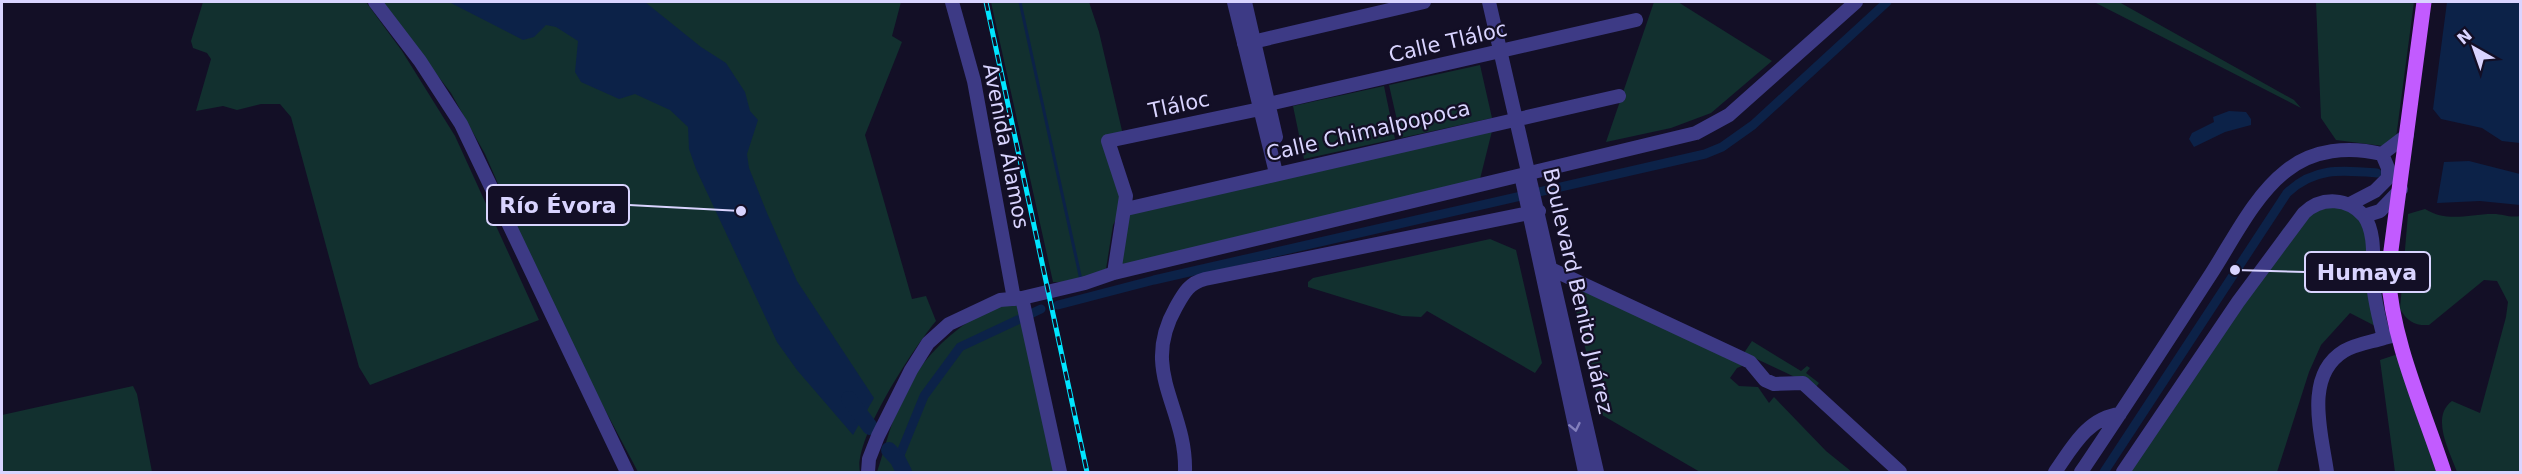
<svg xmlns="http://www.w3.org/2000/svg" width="2522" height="474" font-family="'DejaVu Sans',sans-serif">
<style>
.green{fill:#12302f}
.water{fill:#0c2248}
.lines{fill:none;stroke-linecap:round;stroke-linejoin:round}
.stream{stroke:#0c2248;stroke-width:3}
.canal{stroke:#0c2248;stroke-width:9}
.river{stroke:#0c2248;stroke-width:16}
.minor{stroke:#3d3a85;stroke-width:14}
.major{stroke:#c25bff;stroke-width:15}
.rail-casing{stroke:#00e5ff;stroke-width:5}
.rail{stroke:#130f26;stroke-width:3;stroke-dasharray:9;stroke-linecap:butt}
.oneway{stroke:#837fbc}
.labels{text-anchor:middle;stroke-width:4.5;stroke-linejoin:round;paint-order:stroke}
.street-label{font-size:21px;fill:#d9d4ff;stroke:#130f26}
.leader{fill:none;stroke:#d9d4ff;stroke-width:2}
.callout-dot{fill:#d9d4ff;stroke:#130f26;stroke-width:2}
.callout{fill:#130f26;stroke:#d9d4ff;stroke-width:2}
.callout-label{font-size:22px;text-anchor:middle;font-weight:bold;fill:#d9d4ff}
</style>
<rect width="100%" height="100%" fill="#130f26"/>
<path class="green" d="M203 2H366L402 51 455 136 539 320 370 385 359 367 291 117 280 104H261L237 110 223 106 196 111 211 59 207 53 193 48 191 41Z
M381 2H901L892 36 902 42 865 135 912 299 926 296 936 321C914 347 853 440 860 472H638L560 325 485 154 451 93Z
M991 2H1089L1099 32 1123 135 1105 138 1123 206 1113 225 1106 269 1074 282H1053Z
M1654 2H1678L1772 61 1711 113 1671 128 1606 142Z
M2094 2H2119L2294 100 2301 108Z
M2316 2H2414L2396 138 2383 146 2336 140 2321 118Z
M1480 65 1492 118 1401 138 1389 85Z
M1384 86 1395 139 1304 159 1293 106Z
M1493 127 1480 179 1116 268 1121 232 1131 212Z
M2335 200 2362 211 2381 329 2350 313 2321 345 2309 372 2277 472H2125L2283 229 2310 206Z
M2425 209C2448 223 2468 214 2493 214 2504 214 2509 218 2520 216V472H2457C2450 452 2430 417 2452 401L2480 413 2506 317 2508 302 2497 281 2484 280 2429 325C2415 326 2407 321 2400 309L2408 214Z
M1490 239 1516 250 1542 363 1535 373 1427 311 1421 317 1402 316 1308 287V282L1313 278Z
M1569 283 1747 364 1737 368 1730 378 1739 386 1758 387 1769 403 1774 397 1826 451 1852 472H1700L1602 415Z
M1018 303 1055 472H877C885 448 891 422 902 398 920 357 972 306 1018 303Z
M1752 341 1801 371 1807 366 1810 368 1806 373 1819 383 1816 387 1744 353Z
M2398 354 2436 472H2395L2380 360Z
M133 386 137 394 152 472H2V415Z"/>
<path class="water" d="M449 2H645L701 47 726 63 745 92 750 111 758 120 747 154 749 168 767 213 797 281 874 398 853 435 797 370 777 342 696 169 689 149 688 127 670 110 635 94 619 99 581 82 575 72 578 41 556 27 546 25 534 37 523 40Z
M2447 2H2520V143L2502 141 2482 128 2441 119 2433 109Z
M2229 111 2246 112 2251 119V125L2225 132 2194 147 2189 139 2192 133 2214 122 2213 117Z
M2469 161 2520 174V205L2480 201 2437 203 2444 162Z"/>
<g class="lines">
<path class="stream" d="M1020 2 1081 280"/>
<path class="canal" d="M1058 305 1154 280 1705 154 1722 147 1753 125 1887 2
M898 460 924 396 960 347 1041 309
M2104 472 2287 193C2314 167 2342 170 2377 173"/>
<path class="river" d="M849 399 870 427
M889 450 898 460 904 472"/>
<path class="minor" d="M375 2 420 61 461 124 627 472
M952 2 974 81 1014 299
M1234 2 1276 173
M1245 2 1276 137
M1489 2 1597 472
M1244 44 1424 2
M1269 104 1636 20
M2382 154 2407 135
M1521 175 1585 472
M1126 209 1619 96
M2364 216C2378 236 2371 268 2374 291 2376 307 2380 322 2384 338L2392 336
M1551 269 1750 362 1765 380 1774 384 1803 383 1900 472
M1114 273 1126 196 1108 141 1260 109
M1022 298 1060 472
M868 472 869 459 878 436 911 370 928 343 949 324 1000 300 1022 298 1085 283 1114 273 1696 133 1729 115 1856 2
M1185 472C1187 407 1139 372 1176 307 1184 293 1189 283 1205 279L1539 211
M2055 472C2072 448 2087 418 2120 414
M2081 472C2125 407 2168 340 2211 274 2233 240 2254 196 2286 171 2313 149 2349 146 2382 154L2388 168V178L2375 191 2350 204
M2123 472 2238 302 2304 213C2322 196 2348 198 2364 216L2380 211 2401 189
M2327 472C2322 435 2303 376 2344 351 2356 344 2371 342 2384 338"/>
<path class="major" d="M2424 2 2388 273C2392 341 2423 408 2444 472"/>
<g class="rail-casing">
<path id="rail" d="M986 2 1087 472"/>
</g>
<use href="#rail" class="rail"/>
</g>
<defs><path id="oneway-chevron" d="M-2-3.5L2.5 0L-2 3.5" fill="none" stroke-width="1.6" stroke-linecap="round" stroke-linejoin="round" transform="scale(1.5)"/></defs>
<use class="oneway" href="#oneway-chevron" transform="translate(1575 427) rotate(78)"/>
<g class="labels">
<g class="street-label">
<text transform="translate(1448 42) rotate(-13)" y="7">Calle Tláloc</text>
<text transform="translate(1179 105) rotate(-12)" y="7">Tláloc</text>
<text transform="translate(1368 131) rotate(-13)" y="7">Calle Chimalpopoca</text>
<text transform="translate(1006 146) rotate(79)" y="7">Avenida Álamos</text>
<text transform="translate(1578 291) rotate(77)" y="7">Boulevard Benito Juárez</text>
</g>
</g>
<path class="leader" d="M741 211L629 205M2235 270L2305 272"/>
<g class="callout-dot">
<circle cx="741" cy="211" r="6"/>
<circle cx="2235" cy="270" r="6"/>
</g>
<g class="callout">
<rect x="487" y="185" width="142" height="40" rx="6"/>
<rect x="2305" y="252" width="125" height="40" rx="6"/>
</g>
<g class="callout-label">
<text x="558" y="213">Río Évora</text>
<text x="2367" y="280">Humaya</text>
</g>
<rect width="2522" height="474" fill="none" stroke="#d9d4ff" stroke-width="6"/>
<g transform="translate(2474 48) rotate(320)" stroke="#130f26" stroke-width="4.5" paint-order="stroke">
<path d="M0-4.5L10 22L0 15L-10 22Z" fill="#d9d4ff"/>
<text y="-9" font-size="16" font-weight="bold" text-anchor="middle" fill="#d9d4ff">N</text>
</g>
</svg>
